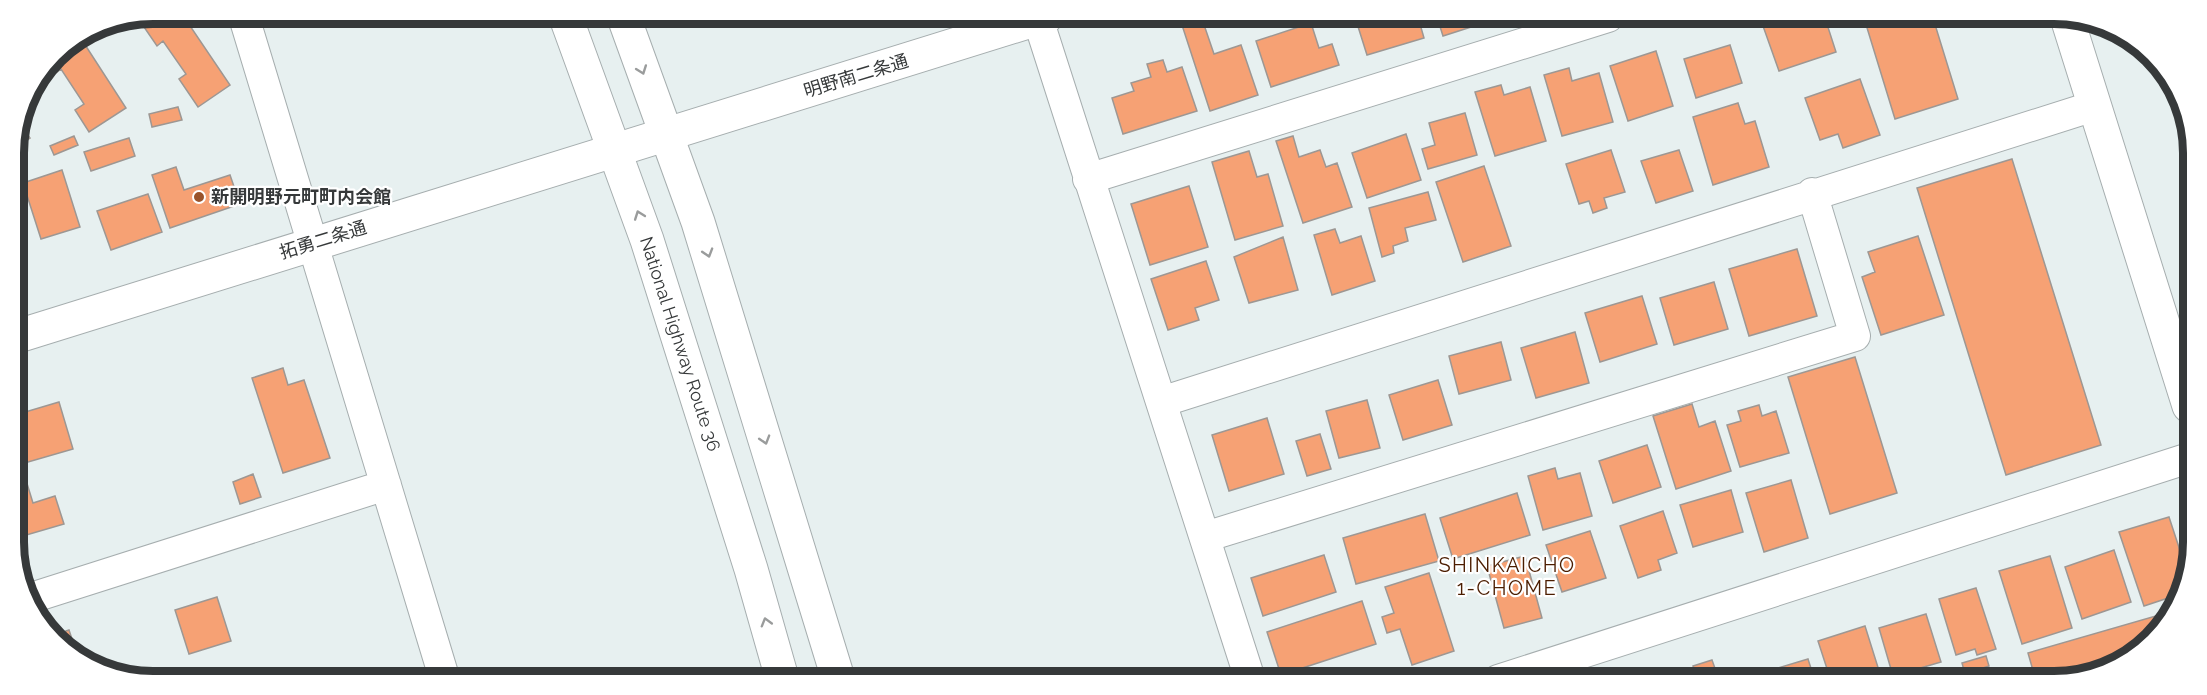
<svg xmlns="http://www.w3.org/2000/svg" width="2207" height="695" font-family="Raleway,'Noto Sans JP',sans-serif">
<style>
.building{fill:#f6a174;stroke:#9d9793;stroke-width:1.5}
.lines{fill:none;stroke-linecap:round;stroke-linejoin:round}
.street-casing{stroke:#a6aeaf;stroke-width:32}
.secondary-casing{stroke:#a6aeaf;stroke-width:35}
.highway-casing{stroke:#a6aeaf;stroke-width:35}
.street{stroke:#fff;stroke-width:30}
.secondary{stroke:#fff;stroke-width:33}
.highway{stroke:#fff;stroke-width:33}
.oneway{stroke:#9a9c9c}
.poi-dot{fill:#9a532b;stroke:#fff;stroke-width:2}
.labels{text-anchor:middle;stroke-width:4.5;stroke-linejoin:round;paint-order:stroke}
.street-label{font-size:18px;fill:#36393a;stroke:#fff}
.poi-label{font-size:18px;font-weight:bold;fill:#36393a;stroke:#fff;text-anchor:start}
.neighbourhood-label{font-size:20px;letter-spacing:1.5px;fill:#4b1d00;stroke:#fff}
.rim{fill:none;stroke:#36393a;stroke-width:8}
</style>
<rect width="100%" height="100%" fill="#e7f0f0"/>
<path class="building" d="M166 14H182L230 85 198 107 179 79 186 74 163 41 157 46 144 27Z
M1201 16 1214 54 1241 45 1258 95 1210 111 1181 22Z
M1355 17H1418L1424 38 1367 55Z
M1437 17H1495L1496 19 1443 36Z
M1787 18H1825L1836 52 1779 71 1763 26Z
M1864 18H1933L1958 99 1895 119Z
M1311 23 1319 48 1332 44 1339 65 1271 87 1256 41Z
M80 37 126 108 89 132 75 110 84 104 61 69 52 76 46 67 55 54Z
M1730 45 1742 83 1696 98 1684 59Z
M1656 51 1673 106 1628 121 1610 66Z
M1163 60 1167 72 1182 67 1197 111 1123 134 1112 98 1134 91 1131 83 1151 77 1147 64Z
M2158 60 2191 126V166Z
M1569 68 1572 81 1599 73 1613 122 1562 136 1544 75Z
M1860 79 1880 135 1843 148 1838 134 1820 140 1805 98Z
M1501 85 1504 95 1530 87 1546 141 1495 156 1475 92Z
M1738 103 1745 124 1755 121 1769 167 1713 185 1693 117Z
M178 107 182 120 152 127 149 114Z
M1465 113 1477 155 1428 169 1422 149 1435 145 1429 123Z
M19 122 30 138 14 149V145Z
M1406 134 1421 180 1367 198 1352 153Z
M74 136 78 145 54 155 50 146Z
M1293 136 1299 157 1320 150 1326 167 1337 163 1352 207 1303 223 1276 141Z
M129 138 135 156 91 171 84 152Z
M1611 150 1625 192 1604 198 1607 208 1593 213 1589 201 1579 204 1566 164Z
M1679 150 1693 191 1656 203 1641 161Z
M1249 151 1257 177 1268 174 1283 226 1235 240 1212 162Z
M2012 159 2101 445 2006 475 1917 188Z
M1484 166 1511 246 1463 262 1436 182Z
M176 167 184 190 230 175 240 204 170 228 152 175Z
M62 170 80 227 41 239 23 183Z
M1189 186 1208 247 1150 265 1131 204Z
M1428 192 1436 220 1405 228 1408 241 1393 246 1394 253 1382 257 1369 208Z
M148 194 162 232 111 250 97 211Z
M14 214 27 252 14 256Z
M1335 229 1340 243 1361 236 1375 281 1332 295 1314 235Z
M1918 236 1944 315 1881 335 1862 277 1875 272 1868 252Z
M1283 237 1298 290 1249 303 1234 257Z
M1797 249 1817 316 1749 336 1729 269Z
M1206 261 1219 300 1195 308 1199 320 1168 330 1151 279Z
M1714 282 1728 329 1674 345 1660 298Z
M1642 296 1657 344 1600 362 1585 313Z
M1575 332 1589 383 1536 398 1521 348Z
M1501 342 1511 380 1459 394 1449 356Z
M1855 357 1897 493 1830 514 1788 377Z
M283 368 288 385 304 380 330 458 283 473 252 378Z
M1438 380 1452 425 1403 440 1389 395Z
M1367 400 1380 448 1339 458 1326 411Z
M59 402 73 449 21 464 33 503 55 496 64 524 16 538 15 415Z
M1692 404 1699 427 1715 421 1731 471 1676 489 1653 416Z
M1759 405 1762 416 1776 411 1789 453 1740 467 1727 425 1741 421 1738 411Z
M1267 418 1284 474 1229 491 1212 435Z
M1320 434 1331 469 1307 476 1296 441Z
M1647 445 1661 487 1613 503 1599 461Z
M1555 468 1558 479 1580 473 1592 516 1543 530 1528 476Z
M253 474 261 497 240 504 233 482Z
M1791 480 1808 538 1764 552 1746 493Z
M1731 490 1743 532 1693 547 1680 505Z
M1517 493 1530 535 1453 559 1440 518Z
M1663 511 1677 553 1658 560 1661 570 1638 578 1620 526Z
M1425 514 1439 561 1356 584 1343 538Z
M2169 517 2189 578 2177 595 2144 606 2119 532Z
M1590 531 1606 578 1562 592 1546 545Z
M2114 550 2131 602 2082 619 2065 567Z
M1324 555 1336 592 1263 616 1251 578Z
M1525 556 1542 618 1504 628 1487 566Z
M2050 556 2072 628 2022 644 1999 571Z
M1429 573 1454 651 1412 665 1400 629 1387 633 1382 617 1394 613 1385 587Z
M1976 588 1996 649 1977 655 1975 649 1956 655 1939 599Z
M217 597 231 641 189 654 175 610Z
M1362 601 1376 644 1281 675 1267 632Z
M2166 613 2139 652 2062 681H2036L2028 653Z
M1926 614 1941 662 1893 676 1879 628Z
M1865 626 1881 677 1869 681H1831L1818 641Z
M69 630 76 651 51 636Z
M1986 656 1989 666 1965 674 1962 663Z
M1808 659 1815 681H1768L1765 672Z
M1712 660 1717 674 1697 680 1693 666Z
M1748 671 1751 680H1720Z"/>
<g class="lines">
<g class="street-casing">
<path id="street" d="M243 14 444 677
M1037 16 1250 679
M1088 179 1608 17
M1161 402 2094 106
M1205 537 1855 336 1812 193
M31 598 386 485
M1498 680 2189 458"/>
</g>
<g class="secondary-casing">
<path id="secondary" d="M2067 18 2189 406
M15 337 1047 16"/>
</g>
<g class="highway-casing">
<path id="highway" d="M565 15 647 240 751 569 782 678
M623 15 698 222 838 678"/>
</g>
<use href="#street" class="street"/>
<use href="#secondary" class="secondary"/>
<use href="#highway" class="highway"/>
</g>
<defs><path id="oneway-chevron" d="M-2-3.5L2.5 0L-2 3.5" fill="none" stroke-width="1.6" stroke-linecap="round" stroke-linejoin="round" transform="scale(1.5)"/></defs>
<g class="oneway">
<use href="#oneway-chevron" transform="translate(642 70) rotate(70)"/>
<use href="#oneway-chevron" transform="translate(639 215) rotate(-110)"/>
<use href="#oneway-chevron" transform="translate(708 253) rotate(73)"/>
<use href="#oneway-chevron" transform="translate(765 440) rotate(73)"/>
<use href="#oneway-chevron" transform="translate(766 622) rotate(-106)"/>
</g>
<circle class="poi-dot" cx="199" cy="197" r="6"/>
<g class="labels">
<g class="street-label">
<text transform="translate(856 76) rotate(-17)" y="6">明野南二条通</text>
<text transform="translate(323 240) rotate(-17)" y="6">拓勇二条通</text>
<text transform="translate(680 344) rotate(72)" y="6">National Highway Route 36</text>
</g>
<g class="poi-label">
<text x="211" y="203">新開明野元町町内会館</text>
</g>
<g class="neighbourhood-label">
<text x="1507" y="572">SHINKAICHO<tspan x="1507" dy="23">1-CHOME</tspan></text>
</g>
</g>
<path d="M0 0H2207V695H0ZM153 24H2054A129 129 0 0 1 2183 153V542A129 129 0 0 1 2054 671H153A129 129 0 0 1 24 542V153A129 129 0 0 1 153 24Z" fill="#fff" fill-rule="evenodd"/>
<path class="rim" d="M153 24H2054A129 129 0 0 1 2183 153V542A129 129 0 0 1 2054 671H153A129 129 0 0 1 24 542V153A129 129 0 0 1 153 24Z"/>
</svg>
